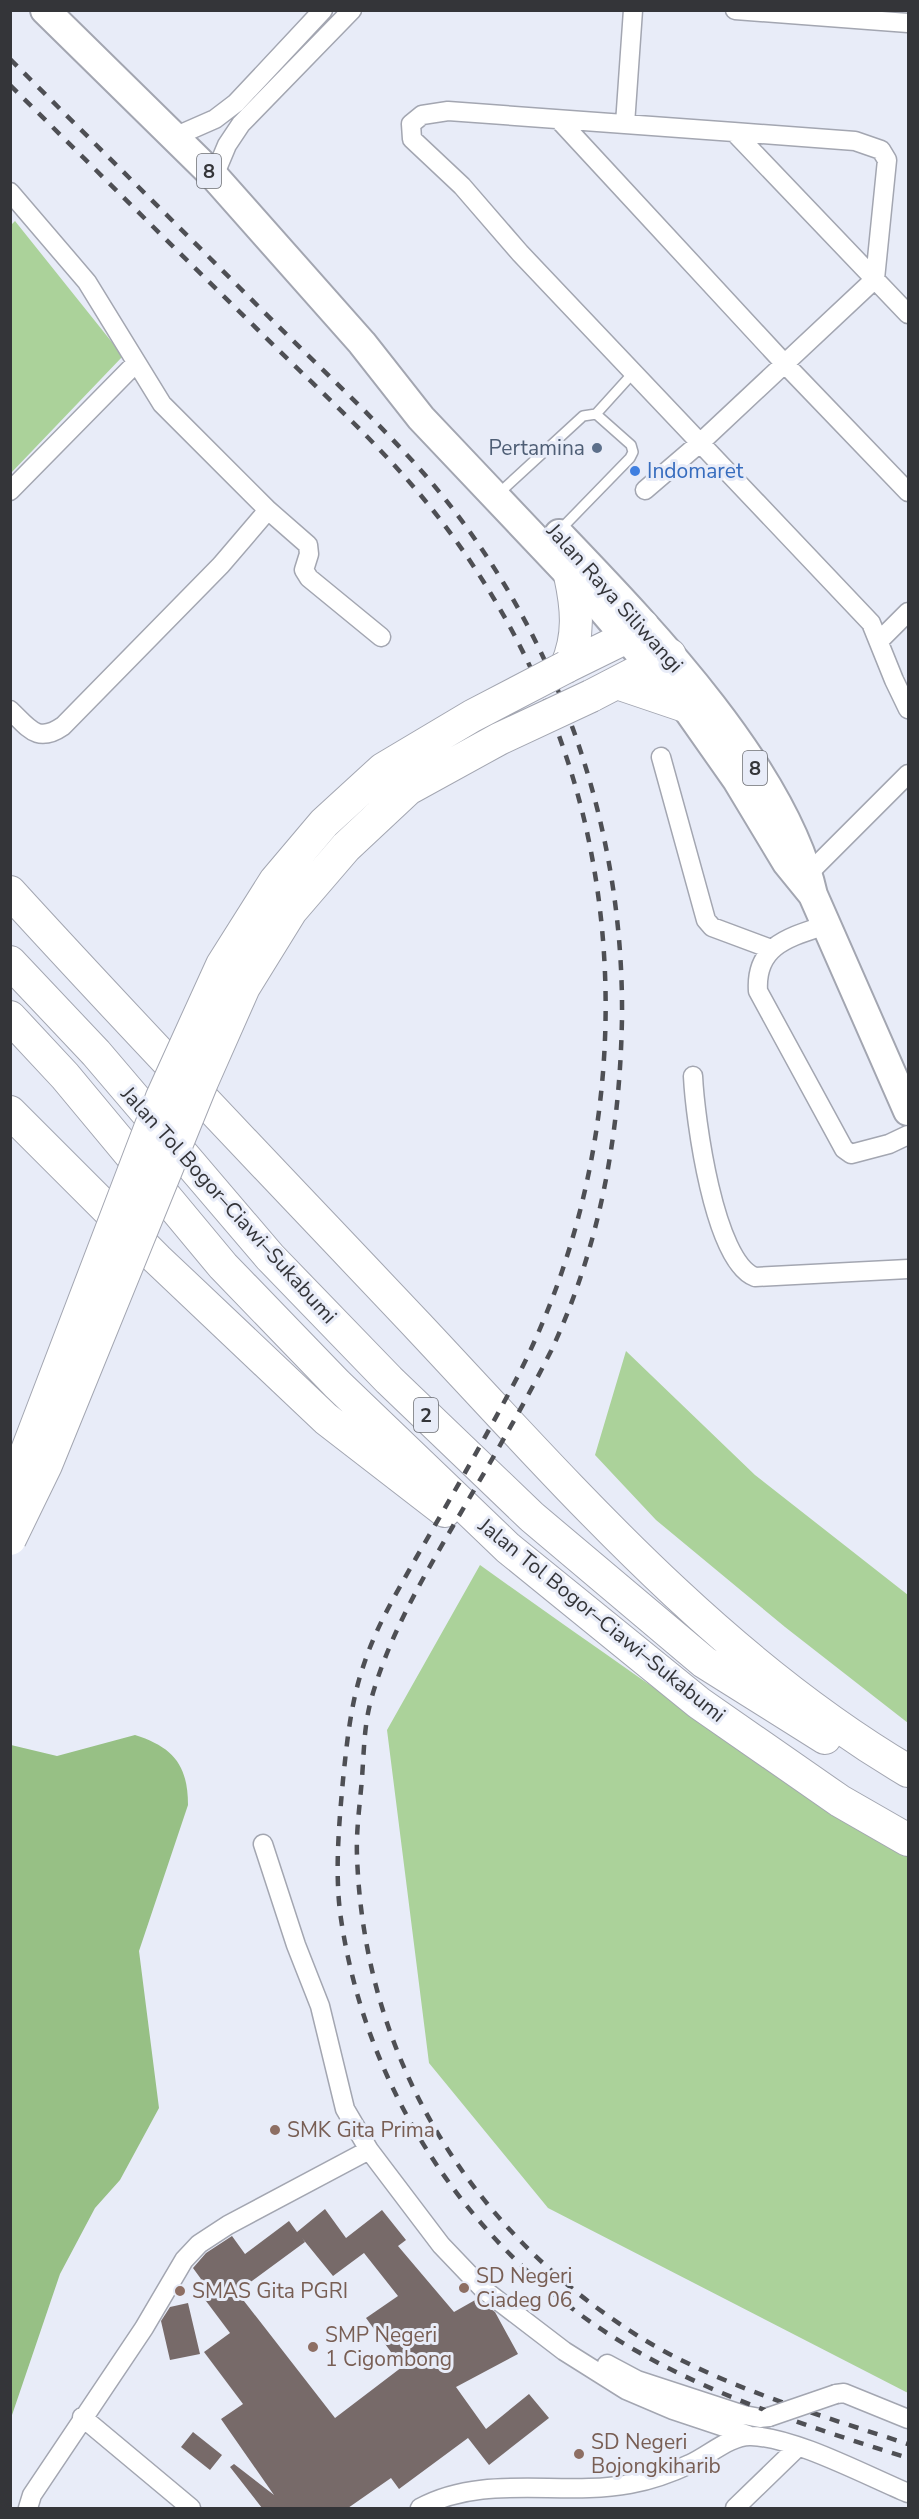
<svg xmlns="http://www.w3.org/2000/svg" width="919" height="2519" font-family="'Nunito Sans',sans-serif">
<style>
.green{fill:#abd29a}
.forest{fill:#97c085}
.building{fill:#776a69;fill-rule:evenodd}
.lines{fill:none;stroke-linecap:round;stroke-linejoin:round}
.service-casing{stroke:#a3a6b1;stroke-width:12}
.minor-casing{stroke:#a3a6b1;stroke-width:21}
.trunk-casing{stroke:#a3a6b1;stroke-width:32}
.motorway-casing{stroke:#a3a6b1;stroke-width:34}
.service{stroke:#fff;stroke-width:9}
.minor{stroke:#fff;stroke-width:18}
.trunk{stroke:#fff;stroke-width:28}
.motorway{stroke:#fff;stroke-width:32}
.rail{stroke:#4e4f54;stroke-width:4.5;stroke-dasharray:10 10;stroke-linecap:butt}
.minor-bridge-casing{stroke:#a3a6b1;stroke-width:21;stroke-linecap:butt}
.motorway-bridge-casing{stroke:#a3a6b1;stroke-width:34;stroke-linecap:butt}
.minor-bridge{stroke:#fff;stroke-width:18}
.motorway-bridge{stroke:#fff;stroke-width:32}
.service-dot{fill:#5c6f8a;stroke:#e8ecf8;stroke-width:2}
.shop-dot{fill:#3f7fe0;stroke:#e8ecf8;stroke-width:2}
.education-dot{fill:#8d6e63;stroke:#e8ecf8;stroke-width:2}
.labels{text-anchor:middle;stroke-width:6;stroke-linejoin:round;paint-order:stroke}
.shield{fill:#e8ecf8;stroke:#6a6c72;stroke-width:1.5}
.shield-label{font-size:20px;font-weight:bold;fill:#343539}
.service-label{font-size:21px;fill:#4e5e75;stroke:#e8ecf8;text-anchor:end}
.shop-label{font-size:21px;fill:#366cbe;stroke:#e8ecf8;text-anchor:start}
.street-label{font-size:21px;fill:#343539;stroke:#e8ecf8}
.education-label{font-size:21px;fill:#785e54;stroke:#e8ecf8;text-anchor:start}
</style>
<rect width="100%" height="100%" fill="#e8ecf8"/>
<path class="green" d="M15 221 123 356 11 473 10 226Z
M626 1351 755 1475 908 1595V1723L785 1627 656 1520 595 1455Z
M480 1565C620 1665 761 1764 908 1854V2393L548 2208 429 2063 387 1730Z"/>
<path class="forest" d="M135 1735C173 1747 188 1765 188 1805L139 1951 159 2108 120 2180 95 2208 60 2274 11 2418V1745L57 1756Z"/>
<path class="building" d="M325 2209 346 2238 382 2210 406 2240 398 2246 454 2312 477 2299 495 2312 518 2354 456 2387 486 2429 529 2394 549 2418 489 2465 468 2438 399 2489 391 2478 348 2508H262L230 2467 234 2464 274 2495 221 2419 243 2404 204 2352 230 2333 194 2285 201 2279 193 2268 206 2253 232 2236 245 2254 289 2221 297 2232ZM302 2238 333 2276 364 2253 398 2296 366 2318 402 2367 335 2418 237 2292 305 2242Z
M188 2303 200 2354 170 2360 161 2321 170 2307Z
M193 2432 222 2455 210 2470 181 2447Z"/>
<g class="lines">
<g class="service-casing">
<path id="service" d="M596 414 634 372
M497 495 583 416 596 414 631 445 633 452 630 458 559 531"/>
</g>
<g class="minor-casing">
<path id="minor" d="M735 10 908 23
M560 121 784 363 908 492
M625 124 633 10
M174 137 215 119 236 103 323 10
M214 176 227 145 241 124 352 10
M10 192 87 282 162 404 268 510 221 565 63 726C37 744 29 728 10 710
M908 314 734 132 448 111 422 115 411 124 412 139 462 186 520 253 871 623 894 680 908 709
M645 490 701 442 875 279 887 160 881 150 855 141 734 132
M10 491 136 363
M268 510 308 545 309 554 304 570 309 578 381 637
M880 640 908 612
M661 757 706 920 712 927 771 949
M801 881 908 774
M826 925C790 937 755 945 758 991L844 1149 851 1154 889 1144 908 1135
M693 1076C695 1118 714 1262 755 1277L908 1269
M263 1844 296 1945 320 2006 345 2109 369 2150 441 2245 483 2289 564 2351 626 2390 673 2410 748 2435
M607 2364 637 2380 744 2415 760 2418 769 2417
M836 2394 844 2393 908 2419
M82 2417 191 2508
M28 2508 32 2495 144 2328 184 2260 199 2244 228 2225 369 2150
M420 2508C484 2473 561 2497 630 2484 651 2480 671 2473 690 2464 708 2456 731 2435 751 2436 794 2437 867 2476 908 2493
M735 2508 798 2447"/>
</g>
<g class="trunk-casing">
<path id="trunk" d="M45 10 214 176 362 343 421 418 600 607 685 706 737 780 787 863 813 895
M559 534C647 626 785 768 813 895L908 1111"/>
</g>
<g class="motorway-casing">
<path id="motorway" d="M566 667C580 636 577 607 570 575
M566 667 627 637 643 626
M617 683 685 706
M591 696 670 655
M10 892C144 1039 282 1182 418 1326 569 1487 717 1658 908 1771
M10 962 96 1053 270 1257 389 1380 532 1517 704 1662 825 1738
M10 1017 65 1076 223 1266 337 1384 508 1548 699 1703 840 1801 908 1840
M10 1112 157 1259 326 1419 445 1511"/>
</g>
<use href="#service" class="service"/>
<use href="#minor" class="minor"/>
<use href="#trunk" class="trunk"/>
<use href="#motorway" class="motorway"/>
<path class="rail" d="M10 59C95 144 180 228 265 313 319 367 376 419 426 476 555 626 624 821 622 1018 620 1133 600 1247 551 1351 521 1411 487 1468 453 1526 421 1581 388 1638 371 1700 364 1726 364 1751 362 1778 360 1804 356 1830 357 1856 364 2059 471 2233 643 2339 720 2386 822 2416 908 2444
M10 85C91 165 171 245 252 324 307 379 367 432 418 492 500 589 560 709 587 832 628 1020 601 1222 510 1391 480 1447 448 1503 416 1558 397 1592 376 1627 364 1664 351 1701 347 1741 343 1780 339 1824 335 1869 340 1912 362 2074 452 2223 585 2318 681 2387 797 2423 908 2458"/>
<g class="minor-bridge-casing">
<path id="minor-bridge" d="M769 2417 836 2394"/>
</g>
<g class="motorway-bridge-casing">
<path id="motorway-bridge" d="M10 1486 26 1453 162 1097 222 965 275 881 324 823 383 769 472 716 566 667
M10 1539 46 1465 202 1082 244 987 291 911 346 847 408 789 499 739 591 696"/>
</g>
<use href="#minor-bridge" class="minor-bridge"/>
<use href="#motorway-bridge" class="motorway-bridge"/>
</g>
<circle class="service-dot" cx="597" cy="448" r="6"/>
<circle class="shop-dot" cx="635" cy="471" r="6"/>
<g class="education-dot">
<circle cx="275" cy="2130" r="6"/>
<circle cx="464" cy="2288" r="6"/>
<circle cx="180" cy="2291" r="6"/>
<circle cx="313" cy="2347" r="6"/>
<circle cx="579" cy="2454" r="6"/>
</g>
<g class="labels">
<g class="shield">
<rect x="197" y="154" width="24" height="34" rx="4.5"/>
<rect x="743" y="751" width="24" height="34" rx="4.5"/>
<rect x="414" y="1398" width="24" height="34" rx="4.5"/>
</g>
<g class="shield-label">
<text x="209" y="178">8</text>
<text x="755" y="775">8</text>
<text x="426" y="1422">2</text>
</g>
<g class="service-label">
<text x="585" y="455">Pertamina</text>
</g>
<g class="shop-label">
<text x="647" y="478">Indomaret</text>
</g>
<g class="street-label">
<text transform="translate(615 598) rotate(48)" y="7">Jalan Raya Siliwangi</text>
<text transform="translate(229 1205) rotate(48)" y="7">Jalan Tol Bogor–Ciawi–Sukabumi</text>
<text transform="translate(602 1620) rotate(39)" y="7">Jalan Tol Bogor–Ciawi–Sukabumi</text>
</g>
<g class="education-label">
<text x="287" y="2137">SMK Gita Prima</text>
<text x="476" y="2283">SD Negeri<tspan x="476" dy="24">Ciadeg 06</tspan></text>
<text x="192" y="2298">SMAS Gita PGRI</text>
<text x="325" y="2342">SMP Negeri<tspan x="325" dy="24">1 Cigombong</tspan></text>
<text x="591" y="2449">SD Negeri<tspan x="591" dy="24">Bojongkiharib</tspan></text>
</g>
</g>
<rect width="919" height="2519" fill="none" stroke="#343539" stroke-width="24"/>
</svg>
